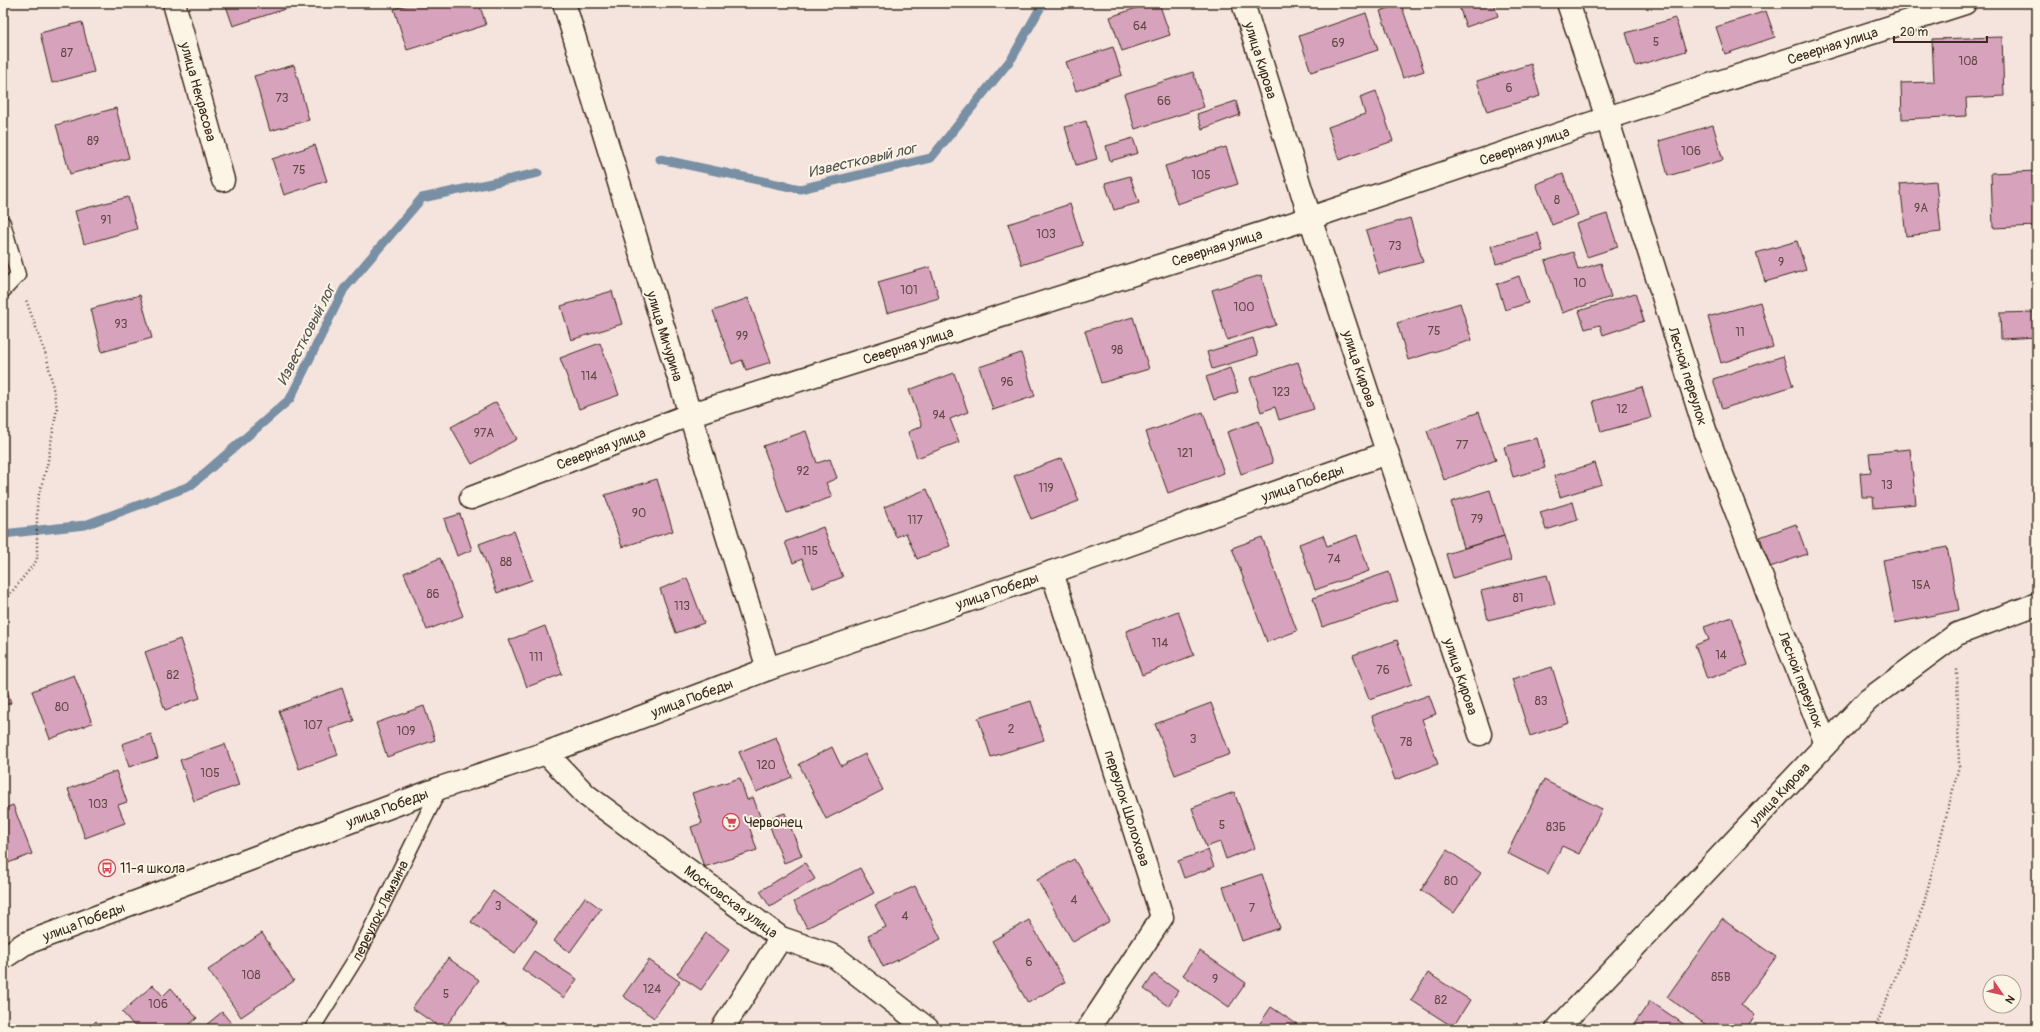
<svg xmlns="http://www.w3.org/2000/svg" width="2040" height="1032" font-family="Pangolin,sans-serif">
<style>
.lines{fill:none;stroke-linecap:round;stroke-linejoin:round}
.stream{stroke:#788fa4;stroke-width:9}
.building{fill:#d7a2bb;stroke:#3b2a1e}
.service-casing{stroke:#3b2a1e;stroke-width:17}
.minor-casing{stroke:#3b2a1e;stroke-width:25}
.tertiary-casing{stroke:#3b2a1e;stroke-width:25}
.path{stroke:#3b2a1e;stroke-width:2.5;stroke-dasharray:1 3;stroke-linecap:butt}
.service{stroke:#fcf5e5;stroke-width:14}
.minor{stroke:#fcf5e5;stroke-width:22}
.tertiary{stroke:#fcf5e5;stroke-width:22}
.labels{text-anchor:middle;stroke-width:4;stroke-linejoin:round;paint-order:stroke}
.number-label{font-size:12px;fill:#624845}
.street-label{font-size:14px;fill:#3b2a1e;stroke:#fcf5e5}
.poi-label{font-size:14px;fill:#3b2a1e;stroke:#fcf5e5;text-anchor:start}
.water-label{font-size:15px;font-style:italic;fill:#545456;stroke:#fcf5e5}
</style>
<rect width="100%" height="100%" fill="#f5e4dd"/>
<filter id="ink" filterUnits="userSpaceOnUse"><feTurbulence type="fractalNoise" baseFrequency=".025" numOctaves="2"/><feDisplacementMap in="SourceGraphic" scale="8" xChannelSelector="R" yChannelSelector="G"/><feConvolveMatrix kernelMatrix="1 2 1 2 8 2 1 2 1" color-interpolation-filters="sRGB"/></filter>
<g filter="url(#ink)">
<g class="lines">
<path class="stream" d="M660 159 800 189 931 158 1012 58 1043 3
M3 534 85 525 190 486 290 399 344 289 422 198 538 173"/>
</g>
<path class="building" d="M225 3H286L288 8 233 26Z
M413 3H479L486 25 407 50 394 9Z
M1151 3H1159L1170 35 1122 51 1110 17Z
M1458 3H1498L1494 5 1498 16 1466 27Z
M1753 3H1762L1756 7Z
M1401 4 1424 71 1403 78 1380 11Z
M1766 11 1775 37 1725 54 1716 27Z
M1366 13 1378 50 1311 72 1299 36Z
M1675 18 1686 51 1636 66 1626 33Z
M82 22 94 72 52 83 40 33Z
M2002 37 2004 96 1966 98 1967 116 1902 119 1901 83 1934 82 1932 39Z
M1113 47 1122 75 1076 91 1066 62Z
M1531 64 1540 96 1487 112 1477 81Z
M294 65 309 120 270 131 254 76Z
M1193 72 1204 107 1135 129 1124 94Z
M1376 91 1393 141 1339 160 1328 127 1365 114 1360 97Z
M1236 101 1240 115 1202 129 1197 114Z
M116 108 129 158 70 174 56 125Z
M1086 121 1097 159 1076 165 1065 127Z
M1713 125 1723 160 1668 176 1659 141Z
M1133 138 1138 153 1110 161 1106 146Z
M315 145 327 181 284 195 272 159Z
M1226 147 1238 184 1177 204 1165 166Z
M2037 171V226L1993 228 1991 173Z
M1563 174 1578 215 1552 225 1536 184Z
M1130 176 1139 203 1114 210 1105 183Z
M1936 181 1941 232 1906 236 1900 184Z
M128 197 137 229 84 244 75 211Z
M1070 204 1083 245 1022 265 1008 224Z
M1607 214 1618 247 1587 257 1576 224Z
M1410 218 1423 262 1379 274 1366 231Z
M1538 233 1543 251 1496 264 1491 246Z
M1797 241 1806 270 1765 282 1756 253Z
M1573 252 1578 270 1601 263 1611 297 1562 313 1545 261Z
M930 267 939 298 887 313 878 282Z
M1261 275 1276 325 1227 340 1212 290Z
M1519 276 1528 303 1505 310 1497 284Z
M612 291 622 324 571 340 561 306Z
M1635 293 1644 321 1603 335 1600 325 1585 329 1579 311Z
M140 295 152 338 102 352 91 309Z
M748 298 771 362 746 370 742 360 732 364 713 311Z
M1760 302 1773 347 1721 363 1708 317Z
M1460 303 1472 340 1408 360 1397 323Z
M2037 312V337L2001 339 2000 313Z
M1133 317 1149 369 1101 383 1085 331Z
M1253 338 1258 355 1212 369 1207 352Z
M600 343 619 395 579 409 560 358Z
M1021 353 1035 396 993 410 979 367Z
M1783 356 1793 386 1722 409 1713 379Z
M1298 362 1314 409 1279 420 1275 407 1261 412 1250 378Z
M1230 368 1238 392 1214 400 1206 377Z
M954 373 968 412 950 419 959 442 917 458 908 432 922 426 909 390Z
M1642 387 1651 418 1601 432 1593 401Z
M496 402 517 439 472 464 451 427Z
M1203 412 1224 473 1168 493 1146 432Z
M1479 412 1496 460 1444 480 1427 431Z
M1259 421 1273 463 1241 474 1227 432Z
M806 431 817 463 830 459 837 478 826 483 832 497 787 513 763 446Z
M1537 438 1545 468 1513 477 1504 447Z
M1910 449 1916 504 1874 508 1873 497H1862L1860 473 1871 472 1869 453Z
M1062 458 1079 501 1031 519 1014 476Z
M1595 463 1602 484 1560 497 1554 476Z
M657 479 673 531 622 547 605 495Z
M927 489 950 546 917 559 906 533 896 537 884 507Z
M1490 490 1504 536 1464 548 1451 502Z
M1573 502 1578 520 1546 530 1540 512Z
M460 514 472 550 457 556 444 519Z
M1796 524 1807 554 1770 567 1760 537Z
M823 527 843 577 813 588 802 559 793 563 785 542Z
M514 531 532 580 497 593 479 544Z
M1323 535 1327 546 1357 535 1369 571 1315 590 1299 544Z
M1504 536 1511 560 1453 578 1446 554Z
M1262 537 1297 631 1267 642 1232 548Z
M1947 547 1959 610 1895 623 1883 560Z
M440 558 463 616 427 630 404 573Z
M1389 572 1398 601 1322 627 1313 598Z
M1547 575 1555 604 1488 620 1481 591Z
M687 578 704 623 676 633 660 589Z
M1178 611 1194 655 1142 675 1126 631Z
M1732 617 1748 665 1707 679 1695 645 1709 640 1704 627Z
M545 626 562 674 527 687 509 640Z
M180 639 200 698 165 710 145 652Z
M1397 640 1412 684 1369 699 1353 655Z
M1552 667 1569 723 1530 736 1512 679Z
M74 675 92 723 50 739 32 691Z
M3 678 11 703 3 706Z
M342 688 354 721 329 729 338 755 299 769 279 711Z
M1429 695 1436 714 1422 719 1438 764 1395 780 1372 716Z
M1031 701 1044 740 991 757 978 718Z
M1211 703 1230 754 1175 775 1155 724Z
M424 706 435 740 387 757 376 723Z
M151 734 158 758 129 767 122 744Z
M776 737 792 777 756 792 739 752Z
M225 744 239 785 194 801 180 760Z
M832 747 841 766 865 754 883 790 826 819 799 764Z
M116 771 127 802 118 805 125 823 85 838 68 789Z
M740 778 747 800 753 797 762 822 749 826 757 850 704 867 691 827 702 823 692 793Z
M1544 780 1602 809 1579 854 1562 846 1548 874 1507 853Z
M1234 792 1255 848 1226 859 1220 842 1206 847 1192 808Z
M13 805 32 854 3 865V809Z
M785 813 802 856 784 863 767 819Z
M1208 850 1214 867 1184 878 1178 861Z
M1447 850 1481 873 1454 913 1421 890Z
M1074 859 1110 921 1073 942 1037 880Z
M805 863 815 879 770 907 760 891Z
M860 868 874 893 807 928 794 902Z
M1262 874 1280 928 1242 941 1223 887Z
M915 886 941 939 883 967 868 935 886 927 875 905Z
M493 891 537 922 515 953 471 922Z
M585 897 601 909 570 952 554 941Z
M1722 919 1776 957 1741 1005 1755 1015 1746 1029H1712L1667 997Z
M1029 920 1065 982 1028 1003 992 941Z
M262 933 294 981 241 1017 208 970Z
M706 933 729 950 701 990 677 974Z
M534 951 577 979 564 998 522 969Z
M1200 951 1246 983 1229 1007 1183 975Z
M448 958 479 980 444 1029H442L412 1008Z
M649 960 680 982 654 1018 623 996Z
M1428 973 1470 1000 1453 1027 1411 1000Z
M1154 974 1178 991 1168 1006 1144 989Z
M153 985 163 996 171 988 197 1018 184 1029H137L122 1012Z
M1650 1001 1691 1029H1638L1633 1026Z
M1271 1007 1298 1025 1295 1029H1256Z
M222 1012 236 1029H201Z
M96 1021 103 1029H88Z
M503 1022 512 1029H498Z"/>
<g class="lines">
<g class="service-casing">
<g id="service">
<path d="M3 223 18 275 3 291"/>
<path id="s1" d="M312 1029 358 955 440 788"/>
</g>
</g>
<g class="minor-casing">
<g id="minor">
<path id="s2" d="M174 3 223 180"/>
<path id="s3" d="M1243 3 1310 218 1480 734"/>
<path id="s4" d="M1568 3 1607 118 1706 433 1826 744"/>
<path id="s5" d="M471 498 689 415 1310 218 1607 118 1965 3"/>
<path id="s6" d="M1052 572 1162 917 1088 1029"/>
<path id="s7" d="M768 669 1052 572 1387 453"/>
<path id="s8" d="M546 753 586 795 781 938 834 956 928 1029"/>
<path d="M722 1029 781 938"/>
<path id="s9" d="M1557 1029 1868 700 1957 634 2037 604"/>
</g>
</g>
<g class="tertiary-casing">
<g id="tertiary">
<path id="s10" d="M3 958 24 944 440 788 546 753 768 669 564 3"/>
</g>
</g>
<path class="path" d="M3 603 37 560V501L47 466 57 408 47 358 26 300
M1875 1029 1923 907 1959 766 1957 669"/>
<use href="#service" class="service"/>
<use href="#minor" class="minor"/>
<use href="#tertiary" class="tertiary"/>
</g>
</g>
<defs>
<g id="supermarket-ring" transform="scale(0.9)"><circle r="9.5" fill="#fcf5e5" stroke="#d1495b" stroke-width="1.5"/><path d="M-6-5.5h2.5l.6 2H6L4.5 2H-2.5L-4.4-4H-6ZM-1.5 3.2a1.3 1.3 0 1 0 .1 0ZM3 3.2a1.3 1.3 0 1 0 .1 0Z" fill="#d1495b"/></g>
<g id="bus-ring" transform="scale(0.9)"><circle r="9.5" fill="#fcf5e5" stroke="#d1495b" stroke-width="1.5"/><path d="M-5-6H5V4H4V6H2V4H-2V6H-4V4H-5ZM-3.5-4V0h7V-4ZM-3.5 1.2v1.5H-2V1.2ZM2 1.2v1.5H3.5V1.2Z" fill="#d1495b"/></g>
</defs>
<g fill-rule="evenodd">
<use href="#supermarket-ring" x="731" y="822"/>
<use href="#bus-ring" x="107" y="868"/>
</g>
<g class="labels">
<g class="number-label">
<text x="1140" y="30">64</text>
<text x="1656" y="46">5</text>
<text x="1338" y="47">69</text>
<text x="67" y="57">87</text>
<text x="1968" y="65">108</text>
<text x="1509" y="92">6</text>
<text x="282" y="102">73</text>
<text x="1164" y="105">66</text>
<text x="93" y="145">89</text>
<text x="1691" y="155">106</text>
<text x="299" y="174">75</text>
<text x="1201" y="179">105</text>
<text x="1557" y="204">8</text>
<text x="1921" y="212">9А</text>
<text x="106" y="224">91</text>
<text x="1046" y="238">103</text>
<text x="1395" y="250">73</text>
<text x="1781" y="266">9</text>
<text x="1580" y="287">10</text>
<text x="909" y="294">101</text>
<text x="1244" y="311">100</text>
<text x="121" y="328">93</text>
<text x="1434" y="335">75</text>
<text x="1740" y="336">11</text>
<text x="742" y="340">99</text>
<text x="1117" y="354">98</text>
<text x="589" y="380">114</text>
<text x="1007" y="386">96</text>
<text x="1281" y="396">123</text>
<text x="1622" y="413">12</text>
<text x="939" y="419">94</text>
<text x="484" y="437">97А</text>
<text x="1462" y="449">77</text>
<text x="1185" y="457">121</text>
<text x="803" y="475">92</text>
<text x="1887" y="489">13</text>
<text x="1046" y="492">119</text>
<text x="639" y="517">90</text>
<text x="1477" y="523">79</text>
<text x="915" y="524">117</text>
<text x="810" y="555">115</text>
<text x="1334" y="563">74</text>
<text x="506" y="566">88</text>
<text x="1921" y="589">15А</text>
<text x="433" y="598">86</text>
<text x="1518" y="602">81</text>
<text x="682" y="610">113</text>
<text x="1160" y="647">114</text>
<text x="1721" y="659">14</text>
<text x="536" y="661">111</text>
<text x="1383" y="674">76</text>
<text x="173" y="679">82</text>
<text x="1541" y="705">83</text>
<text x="62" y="711">80</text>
<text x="313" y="729">107</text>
<text x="1011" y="733">2</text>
<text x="406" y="735">109</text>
<text x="1193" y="743">3</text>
<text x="1406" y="746">78</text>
<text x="766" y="769">120</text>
<text x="210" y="777">105</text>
<text x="98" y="808">103</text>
<text x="1222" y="829">5</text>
<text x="1556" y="831">83Б</text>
<text x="1451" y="885">80</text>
<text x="1074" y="904">4</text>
<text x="498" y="910">3</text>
<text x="1252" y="912">7</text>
<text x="905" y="920">4</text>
<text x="1029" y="966">6</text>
<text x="251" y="979">108</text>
<text x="1721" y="981">85В</text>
<text x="1215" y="983">9</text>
<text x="652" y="993">124</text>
<text x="446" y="998">5</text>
<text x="1441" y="1004">82</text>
<text x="158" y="1008">106</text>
</g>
<g class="street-label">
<text dy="5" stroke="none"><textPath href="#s5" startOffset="1435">Северная улица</textPath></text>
<text dy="5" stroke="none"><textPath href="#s3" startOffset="60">улица Кирова</textPath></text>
<text dy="5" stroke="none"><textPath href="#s2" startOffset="92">улица Некрасова</textPath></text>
<text dy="5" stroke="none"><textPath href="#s5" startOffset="1111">Северная улица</textPath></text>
<text dy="5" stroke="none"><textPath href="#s5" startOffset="787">Северная улица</textPath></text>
<text transform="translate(665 336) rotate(73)" y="5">улица Мичурина</text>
<text dy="5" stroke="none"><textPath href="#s5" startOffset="463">Северная улица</textPath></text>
<text dy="5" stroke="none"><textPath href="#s3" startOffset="384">улица Кирова</textPath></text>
<text dy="5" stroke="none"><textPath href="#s4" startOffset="392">Лесной переулок</textPath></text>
<text dy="5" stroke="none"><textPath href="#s5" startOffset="139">Северная улица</textPath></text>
<text dy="5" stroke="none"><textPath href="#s7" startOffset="566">улица Победы</textPath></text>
<text dy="5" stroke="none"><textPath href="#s7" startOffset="242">улица Победы</textPath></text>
<text dy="5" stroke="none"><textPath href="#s3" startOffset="708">улица Кирова</textPath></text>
<text dy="5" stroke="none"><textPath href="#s4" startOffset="716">Лесной переулок</textPath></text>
<text dy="5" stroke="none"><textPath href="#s10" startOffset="737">улица Победы</textPath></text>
<text dy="5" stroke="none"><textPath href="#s9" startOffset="324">улица Кирова</textPath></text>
<text dy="5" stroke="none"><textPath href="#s10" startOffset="413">улица Победы</textPath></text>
<text dy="5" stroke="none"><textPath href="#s6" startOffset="248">переулок Шолохова</textPath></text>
<text dy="5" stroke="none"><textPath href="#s8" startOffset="238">Московская улица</textPath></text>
<text dy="5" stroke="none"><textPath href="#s1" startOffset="137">переулок Лямзина</textPath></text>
<text dy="5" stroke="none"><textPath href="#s10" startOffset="89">улица Победы</textPath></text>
</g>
<g class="poi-label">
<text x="744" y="827">Червонец</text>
<text x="120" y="873">11-я школа</text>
</g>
<g class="water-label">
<text transform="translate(862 160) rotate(-13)" y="5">Известковый лог</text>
<text transform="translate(306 335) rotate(-63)" y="5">Известковый лог</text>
</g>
</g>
<rect width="2040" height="1032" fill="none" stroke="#fcf5e5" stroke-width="16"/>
<rect x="8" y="8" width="2024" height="1016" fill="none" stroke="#3b2a1e" stroke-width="1.5" filter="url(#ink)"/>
<g transform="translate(2002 994) rotate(124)"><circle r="19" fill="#fcf5e5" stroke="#afa495"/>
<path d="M0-3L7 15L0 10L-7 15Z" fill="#d1495b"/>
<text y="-6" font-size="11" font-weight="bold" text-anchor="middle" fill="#3b2a1e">N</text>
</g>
<path d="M1894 36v6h93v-6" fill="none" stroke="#3b2a1e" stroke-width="2"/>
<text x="1900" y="36" font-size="12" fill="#3b2a1e" stroke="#fcf5e5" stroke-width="3" paint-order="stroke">20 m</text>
</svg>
